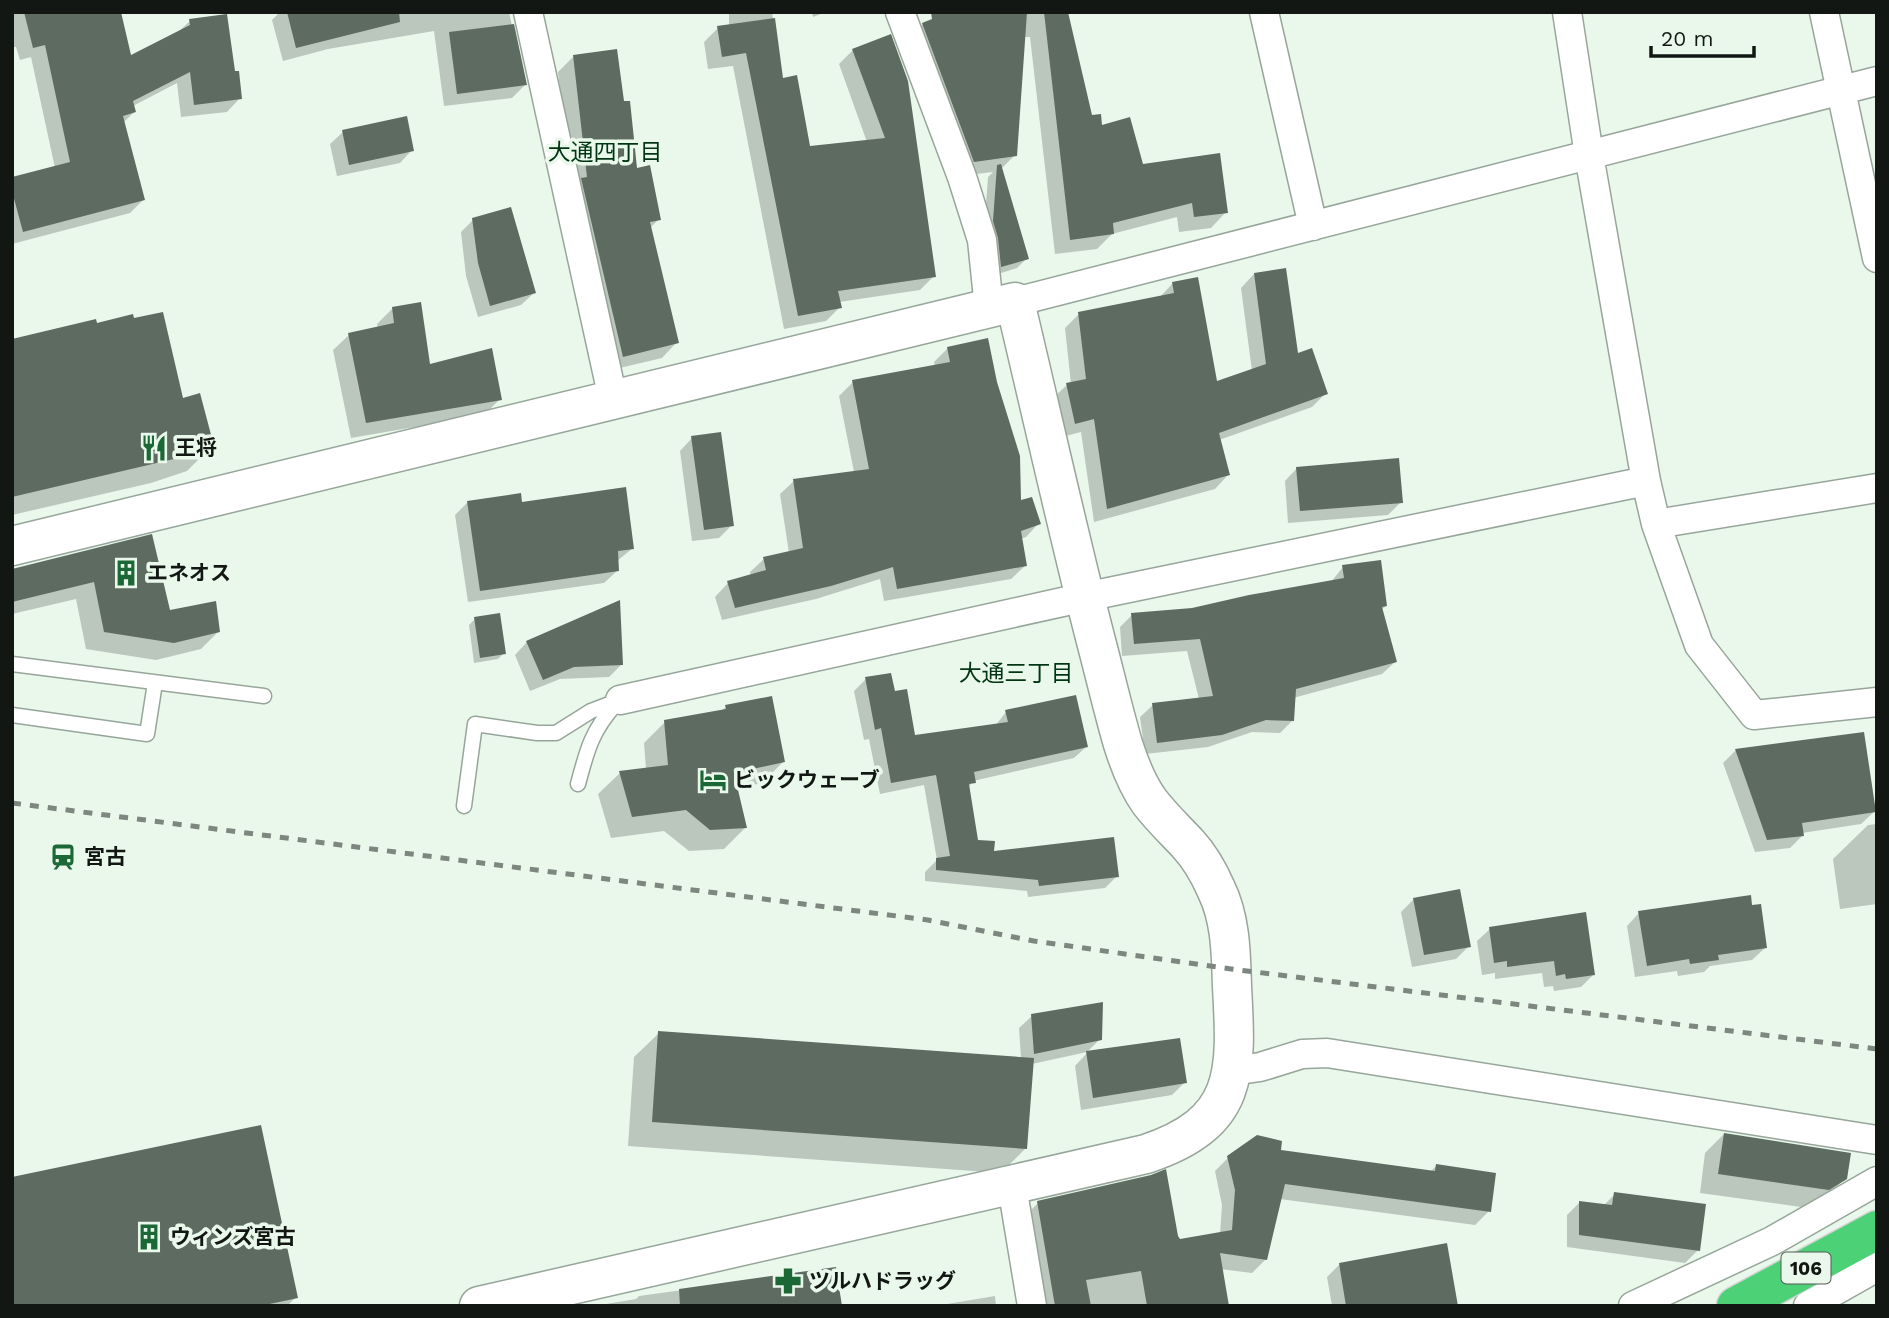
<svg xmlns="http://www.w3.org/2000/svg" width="1889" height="1318" font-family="'Work Sans','Noto Sans JP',sans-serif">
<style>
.shadow{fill:#0003}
.building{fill:#5e6b60}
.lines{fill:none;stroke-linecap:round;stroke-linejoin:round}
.lane-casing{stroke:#97a59a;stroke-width:17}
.street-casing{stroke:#97a59a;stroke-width:31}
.secondary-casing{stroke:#97a59a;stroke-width:41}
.highway-casing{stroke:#d4d5d5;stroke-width:41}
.lane{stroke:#fff;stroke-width:14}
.street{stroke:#fff;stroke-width:28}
.secondary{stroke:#fff;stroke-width:38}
.highway{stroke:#4cd177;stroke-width:38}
.rail{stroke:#7d877f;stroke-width:5;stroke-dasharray:9 9;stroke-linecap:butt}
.labels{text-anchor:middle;stroke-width:7;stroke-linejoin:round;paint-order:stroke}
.shield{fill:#eaf8ec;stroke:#535a54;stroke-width:2}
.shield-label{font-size:19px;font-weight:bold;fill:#121713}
.poi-label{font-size:21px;font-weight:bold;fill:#121713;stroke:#eaf8ec;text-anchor:start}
.neighbourhood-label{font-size:23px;fill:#003413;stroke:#eaf8ec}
</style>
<rect width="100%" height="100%" fill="#eaf8ec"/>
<path class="shadow" d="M12 12H119L130 58 177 33 190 21 234 73 240 98 227 112 181 117 177 83 133 106 134 112 123 123 143 200 130 213 12 244V179L55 168 31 57 20 60 16 47H12Z
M280 12H509L525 85 512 98 444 106 434 31 328 49 283 61 272 20Z
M729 12H772L782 80 809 148 867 142 839 64 853 50 890 36 934 276 920 290 839 302 840 307 826 321 784 329 733 66 708 69 704 42 718 28 729 26Z
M812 12H826L813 17Z
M954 12H1067L1091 117 1141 166 1226 212 1211 228 1179 232 1177 217 1112 234 1097 249 1055 254 1030 37H1023L1015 155 1000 170 1027 258 1017 268 992 276 984 232 988 177 993 172 959 176 907 39 923 24Z
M573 57 636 170 659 219 650 228 677 342 662 358 607 371 572 190 558 72Z
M343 132 412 150 400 163 337 176 330 144Z
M473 220 534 293 521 305 478 317 466 276 461 232Z
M1254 274 1297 355 1326 393 1312 407 1219 440 1228 475 1215 489 1094 522 1081 432 1062 437 1053 398 1067 385 1071 384 1065 328 1079 314 1159 298 1173 283 1216 383 1252 371 1241 288Z
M393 308 428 366 500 399 484 415 351 438 333 350 349 335 378 328 377 324Z
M12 341 182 400 212 446 187 471 151 483 12 515Z
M948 348 1020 503 1039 523 1026 537 1020 539 1025 566 1011 579 884 601 880 579 816 599 722 620 715 597 728 583 751 576 750 572 764 559 789 553 780 494 794 481 854 472 839 396 853 382 935 366 934 362Z
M692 438 732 525 719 538 692 541 680 451Z
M1297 468 1401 502 1388 515 1288 523 1285 481Z
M468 502 521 504 633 548 617 561V571L604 583 468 602 455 515Z
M151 536 168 612 219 631 201 649 156 660 86 649 76 599 12 614V571Z
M1343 567 1386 606 1381 610 1395 662 1382 674 1293 698V720L1280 733 1252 732 1208 747 1145 754 1140 717 1153 705 1199 699 1187 651 1122 656 1120 627 1132 615 1193 610 1331 582Z
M475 619 504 653 498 659 474 663 469 625Z
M527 642 621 665 609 677 560 679 530 691 515 655Z
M866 679 893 693 914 737 995 726 1006 712 1086 747 1074 758 973 781 968 788 976 841 993 853 1117 876 1105 888 1028 897 1027 891 925 881V872L937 860 924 785 880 794 869 739 864 740 854 691Z
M726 707 783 762 762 783 736 789 745 828 724 849 689 851 664 831 611 838 598 794 620 773 646 769 644 743 665 722 720 712Z
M1862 734 1874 812 1861 824 1802 833V836L1790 848 1755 852 1723 763 1735 751Z
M1877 824V904L1840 909 1833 859 1868 825Z
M1414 899 1469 946 1456 959 1412 967 1401 912Z
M1639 913 1765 948 1752 960 1710 966 1704 972 1678 976 1677 971 1635 977 1627 926Z
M1490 929 1593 975 1581 987 1554 991 1553 986 1544 987 1542 973 1495 979V973L1482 975 1477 941Z
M1032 1016 1100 1039 1087 1052 1032 1064 1026 1148 1001 1173 628 1146 634 1057 659 1033 1021 1058 1019 1028Z
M1087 1053 1185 1082 1172 1095 1081 1110 1075 1066Z
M1724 1134 1845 1178 1826 1198 1808 1208 1700 1193 1705 1153Z
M1279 1152 1430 1172 1436 1166 1489 1211 1475 1225 1280 1199 1266 1259 1252 1273 1220 1269 1227 1306H1040L1024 1217 1038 1203 1176 1237 1180 1240 1220 1234 1222 1205 1215 1171 1228 1158Z
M1615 1194 1698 1250 1685 1263 1567 1247V1215L1579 1203 1603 1206Z
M1340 1264 1456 1306H1332L1327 1277Z
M835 1269 840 1306H594L636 1299 639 1296Z
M995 1296 996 1306H935Z
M296 1297 287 1306H12Z"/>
<path class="building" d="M24 12H121L131 55 190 25 189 19 227 14 235 71H239L242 99 194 105 190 72 133 101 136 112 123 116 145 200 23 232 12 191V177L70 162 45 45 33 48Z
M287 12H399L400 22 296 48Z
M931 12H1027L1017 156 974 162 922 23 932 19Z
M1044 12H1068L1092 115 1101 114 1102 125 1130 117 1143 164 1220 153 1228 213 1194 217 1192 203 1113 223 1114 234 1070 240Z
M775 18 783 78 797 75 810 146 885 138 852 49 891 34 908 81 936 277 838 291 842 308 798 316 746 53 722 57 717 26Z
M514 24 527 85 457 94 449 32Z
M617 49 624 101H630L637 168 650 165 661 220 650 222 679 343 623 357 581 178 587 177 573 55Z
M407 116 414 151 349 165 342 130Z
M1001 164 1029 259 1001 267 998 238 993 221 997 165Z
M511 207 536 293 490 306 478 263 472 218Z
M1286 268 1298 353 1312 348 1328 394 1219 433 1230 475 1107 509 1094 419 1075 424 1066 383 1086 379 1078 312 1174 293 1172 282 1198 277 1217 381 1266 364 1254 273Z
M421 302 430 364 492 348 502 400 366 423 348 333 394 323 392 307Z
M163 312 183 398 200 393 214 446 178 456V458L12 497V339L96 319 97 323 133 314 134 318Z
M988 338 997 382 1020 456 1021 500 1032 497 1041 524 1021 531 1027 566 897 589 893 567 831 586 735 608 727 581 766 570 763 557 803 548 793 479 869 469 852 380 950 362 947 347Z
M721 432 734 526 704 530 691 436Z
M1399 458 1403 503 1300 511 1296 467Z
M626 487 634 549 618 551 619 571 480 591 467 501 521 493 522 502Z
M152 534 170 610 216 601 220 632 174 643 104 632 94 582 12 602V569Z
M1381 560 1387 606 1382 607 1397 662 1296 689 1294 721 1266 720 1222 735 1157 743 1152 703 1213 696 1200 639 1134 644 1131 613 1192 608 1249 595 1344 578 1342 565Z
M620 600 623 665 574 667 543 680 526 641Z
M500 613 506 654 480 658 474 617Z
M891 673 895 691 907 689 915 735 1008 722 1005 710 1076 695 1088 747 974 772 976 783 969 784 978 840 995 841 994 851 1114 837 1119 877 1039 886 1038 880 936 870V858L950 856 936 775 891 783 881 728 875 730 865 677Z
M772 696 785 762 734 773 747 828 710 830 686 810 632 817 619 771 668 765 664 720 726 709 725 705Z
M1864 732 1876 812 1802 823 1804 836 1767 840 1735 749Z
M1460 889 1471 947 1424 955 1413 898Z
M1751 895 1752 905 1761 904 1767 948 1718 955 1719 960 1690 964 1689 959 1647 966 1638 911Z
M1586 912 1595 975 1566 979 1565 974 1556 976 1554 961 1507 967V961L1494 963 1489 927Z
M1103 1002 1102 1040 1034 1054 1031 1014Z
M658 1031 1034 1058 1027 1149 652 1122Z
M1180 1038 1187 1083 1093 1098 1086 1051Z
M261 1125 298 1298 260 1306H12V1177Z
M1724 1133 1851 1153 1847 1179 1829 1190 1718 1174Z
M1257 1135 1282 1141 1281 1150 1435 1171 1436 1164 1496 1173 1491 1212 1285 1184 1267 1260 1220 1253 1229 1306H1147L1141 1271 1086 1280 1091 1306H1055L1037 1201 1151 1175 1166 1169 1178 1236 1180 1239 1232 1230 1235 1190 1227 1156Z
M1614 1192 1706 1204 1700 1251 1579 1235V1201L1612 1205Z
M1447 1243 1458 1306H1346L1339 1263Z
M836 1267 842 1306H680L679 1289Z"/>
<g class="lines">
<g class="lane-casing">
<path id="lane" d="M12 664 264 696
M12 715 147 734 155 683
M578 784C587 750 592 730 616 704
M464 806 475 724 537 733H556L591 711 620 700"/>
</g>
<g class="street-casing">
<path id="street" d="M528 12 613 399
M900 12 962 177 982 240 989 308
M1264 12 1313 226
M1567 12 1589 155 1646 481 1656 524 1699 645 1754 715 1877 702
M1824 12 1877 258
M1015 302 1877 81
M1656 524 1877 488
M620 700 1085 597 1646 481
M1232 1071 1260 1067 1302 1054 1327 1053 1877 1140
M1012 1186 1032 1306
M1633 1306 1772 1241 1877 1181
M1808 1306 1877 1267"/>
</g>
<g class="secondary-casing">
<path id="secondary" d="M12 546 1015 302C1042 415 1067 529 1096 641 1105 675 1113 710 1123 744 1129 763 1137 784 1149 801 1161 817 1175 830 1188 844 1200 857 1209 873 1216 889 1231 919 1231 955 1232 987 1237 1074 1239 1123 1146 1154L479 1306"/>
</g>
<g class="highway-casing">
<path id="highway" d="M1736 1306 1877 1230"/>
</g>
<use href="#lane" class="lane"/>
<use href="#street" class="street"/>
<use href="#secondary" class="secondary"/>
<use href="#highway" class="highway"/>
<path class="rail" d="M12 803 928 920 1034 941 1231 969 1877 1049"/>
</g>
<defs>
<g id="restaurant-bare" transform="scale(2.1)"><path d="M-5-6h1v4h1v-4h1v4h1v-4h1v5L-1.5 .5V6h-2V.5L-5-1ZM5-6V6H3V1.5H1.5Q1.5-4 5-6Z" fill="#1c6736" stroke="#eaf8ec" stroke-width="2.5" paint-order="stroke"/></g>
<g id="building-bare" transform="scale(2.1)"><path d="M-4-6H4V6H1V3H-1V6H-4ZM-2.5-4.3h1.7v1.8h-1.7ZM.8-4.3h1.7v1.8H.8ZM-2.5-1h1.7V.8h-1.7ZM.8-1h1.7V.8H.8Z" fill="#1c6736" stroke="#eaf8ec" stroke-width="2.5" paint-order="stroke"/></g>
<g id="hotel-bare" transform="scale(2.1)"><path d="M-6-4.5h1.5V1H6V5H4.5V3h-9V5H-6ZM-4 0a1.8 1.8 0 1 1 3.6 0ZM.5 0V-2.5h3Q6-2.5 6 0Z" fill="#1c6736" stroke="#eaf8ec" stroke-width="2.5" paint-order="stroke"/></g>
<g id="station-bare" transform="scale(2.1)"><path d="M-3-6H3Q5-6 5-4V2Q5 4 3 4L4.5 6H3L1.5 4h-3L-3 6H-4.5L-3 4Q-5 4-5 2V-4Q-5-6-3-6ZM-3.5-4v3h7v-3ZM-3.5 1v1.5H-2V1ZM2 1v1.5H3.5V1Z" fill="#1c6736" stroke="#eaf8ec" stroke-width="2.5" paint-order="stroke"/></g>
<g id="pharmacy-bare" transform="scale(2.1)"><path d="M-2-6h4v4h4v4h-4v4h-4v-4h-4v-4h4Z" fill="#1c6736" stroke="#eaf8ec" stroke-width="2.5" paint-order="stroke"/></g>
</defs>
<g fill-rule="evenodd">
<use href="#restaurant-bare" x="154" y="448"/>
<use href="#building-bare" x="126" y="573"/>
<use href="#hotel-bare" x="713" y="780"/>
<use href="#station-bare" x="63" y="857"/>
<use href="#building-bare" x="149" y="1237"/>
<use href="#pharmacy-bare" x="788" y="1281"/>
</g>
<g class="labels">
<rect class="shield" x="1781.5" y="1252.5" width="49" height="31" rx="5"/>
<g class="shield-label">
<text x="1806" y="1275">106</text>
</g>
<g class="poi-label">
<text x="175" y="455">王将</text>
<text x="147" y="580">エネオス</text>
<text x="734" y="787">ビックウェーブ</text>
<text x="84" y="864">宮古</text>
<text x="170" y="1244">ウィンズ宮古</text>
<text x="809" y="1288">ツルハドラッグ</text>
</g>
<g class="neighbourhood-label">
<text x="605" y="160">大通四丁目</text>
<text x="1016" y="681">大通三丁目</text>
</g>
</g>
<rect width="1889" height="1318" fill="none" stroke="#121713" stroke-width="28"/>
<path d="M1651 46v10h103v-10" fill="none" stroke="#121713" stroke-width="3.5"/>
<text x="1661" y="46" font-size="21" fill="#121713" stroke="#eaf8ec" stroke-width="5" paint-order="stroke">20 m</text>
</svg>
